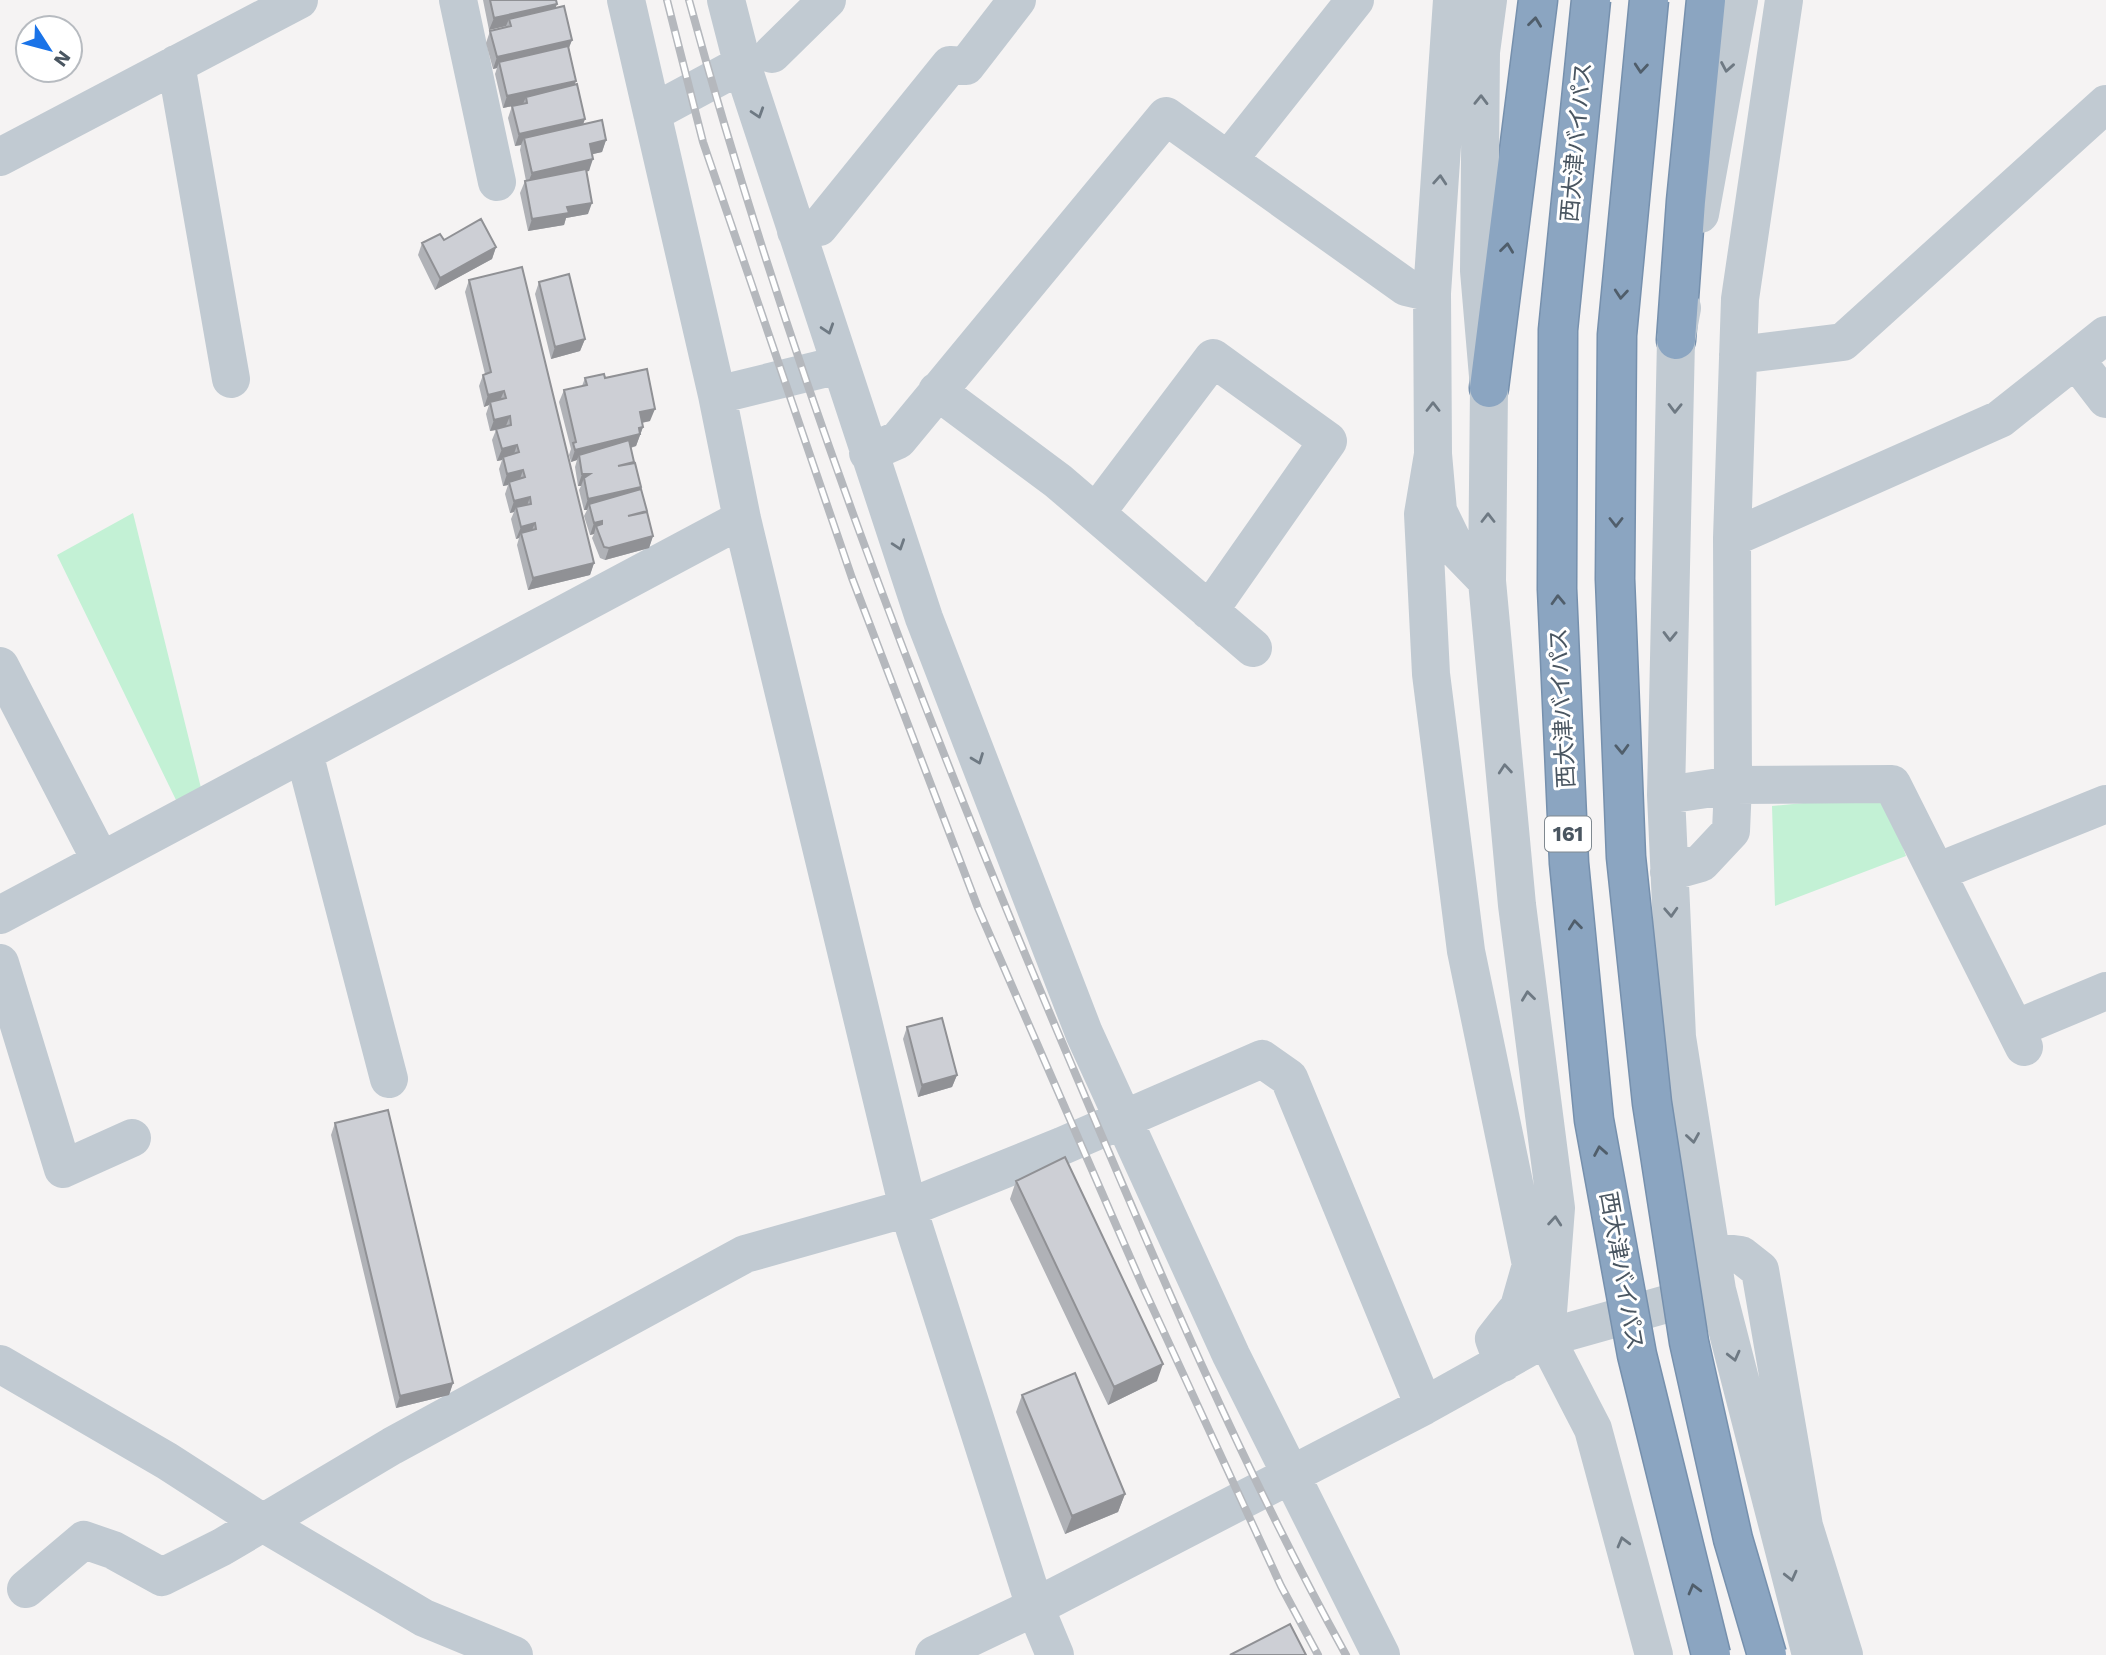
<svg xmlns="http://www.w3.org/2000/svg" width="2106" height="1655" font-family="'Work Sans','Noto Sans JP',sans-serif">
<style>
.green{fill:#c3f1d5}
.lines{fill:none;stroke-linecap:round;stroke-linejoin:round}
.highway-casing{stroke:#7690ad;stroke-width:41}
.minor{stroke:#c1cad2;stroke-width:38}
.highway{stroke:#8ba5c1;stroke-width:38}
.rail-casing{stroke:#b5b8bd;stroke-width:8}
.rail{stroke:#fff;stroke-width:5;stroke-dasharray:16;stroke-linecap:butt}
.highway-bridge-casing{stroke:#7690ad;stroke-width:41;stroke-linecap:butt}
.highway-bridge{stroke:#8ba5c1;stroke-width:38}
.wall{fill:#b0b2b7}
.shaded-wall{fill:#909195}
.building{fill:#cdcfd5;stroke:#909195;stroke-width:2}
.oneway{stroke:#505e6b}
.oneway2{stroke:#6e7983}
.labels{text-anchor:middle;stroke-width:6;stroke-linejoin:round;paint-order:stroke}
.shield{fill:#fff;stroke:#808990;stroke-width:2}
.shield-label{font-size:21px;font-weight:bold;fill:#4a5661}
.street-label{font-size:23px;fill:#4a5661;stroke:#fff}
</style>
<rect width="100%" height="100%" fill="#f5f3f3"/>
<path class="green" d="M133 513 202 792 176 800 57 555Z
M1884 795 1906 856 1775 906 1772 806Z"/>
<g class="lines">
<g class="highway-casing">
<path id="highway" d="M1676 340 1686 201 1706 0
M1489 388 1538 0"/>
</g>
<path class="minor" d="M458 0 497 182
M626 0 717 395 742 519 908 1208 1035 1607 1055 1655
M726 0 745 74 924 618 1084 1033 1231 1355 1381 1655
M1452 0 1432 293 1433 454 1438 511 1457 550 1487 581
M1488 0 1481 52 1479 271 1489 388 1487 581 1517 905 1556 1208 1546 1338 1593 1429 1654 1655
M772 54 827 0
M176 64 231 379
M652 113 743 64
M0 157 299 0
M1229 159 1355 0
M1700 214 1739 0
M796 231 819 227 950 65 966 66 1017 0
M1682 308 1676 340 1666 795 1677 1037 1717 1290 1811 1655
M1738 355 1843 342 2106 104
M2076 360 2106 399
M937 391 1058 481 1253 648
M717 395 839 365
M868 453 898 440 1166 116 1406 287 1432 293
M1433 454 1423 514 1431 674 1466 951 1531 1265 1519 1307 1494 1339 1503 1363
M1096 513 1213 358 1328 441 1209 611
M1732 538 2000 419 2106 335
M0 666 101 861
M304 753 389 1079
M1666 795 1733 785 1892 784 2024 1047
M1669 872 1701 863 1731 831 1733 785 1732 538 1740 299 1784 0
M1937 872 2106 804
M0 915 742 519
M0 963 63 1169 132 1138
M2015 1029 2106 991
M1711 1251 1741 1255 1760 1270 1804 1526 1844 1655
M0 1364 167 1461 263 1523 424 1618 514 1655
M26 1589 84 1540 113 1550 162 1577 222 1547 392 1446 745 1254 908 1208 1062 1146 1262 1059 1289 1078 1424 1406
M934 1655 1035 1607 1424 1406 1546 1338 1713 1291"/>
<use href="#highway" class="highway"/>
<g class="rail-casing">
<path id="rail" d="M667 0 703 142 852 578 978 908 1143 1287 1281 1586 1318 1655
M689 0C787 360 921 710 1067 1054 1153 1257 1239 1462 1346 1655"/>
</g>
<use href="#rail" class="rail"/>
<g class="highway-bridge-casing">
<path id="highway-bridge" d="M1591 0 1558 330 1557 589 1569 863 1594 1120 1637 1355 1711 1655
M1649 0 1617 335 1615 579 1626 857 1652 1103 1689 1342 1733 1539 1767 1655"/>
</g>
<use href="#highway-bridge" class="highway-bridge"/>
</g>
<path class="wall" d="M483 0H556L557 4 555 8 572 40 569 48 576 81 574 85 583 124 606 140 602 152 592 154 589 171H586L588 214 566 218 564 225 528 231 520 193 525 181H526L520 150 521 145 515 146 508 118 512 106 503 108 495 74 497 68 493 69 486 43 490 31 506 26 489 30Z
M444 240 496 247 492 259 435 290 418 255 422 243Z
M469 280 594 563 590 575 528 590 517 545 519 538 516 539 511 519 514 512 510 513 505 494 508 485 503 486 499 469 502 460 497 461 492 440 496 430 490 431 486 414 489 405 484 407 479 386 483 375 485 374 465 292Z
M539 282 585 339 580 351 551 359 535 294Z
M585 378H605L650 421 642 423 643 427 636 446 631 448 634 462V464L653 536 649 548 605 560 600 558 592 538 594 534 590 535 584 516 587 510H584L579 490 581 486H578L575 467 577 460 571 462 569 455 571 449 559 402 564 390 582 386Z
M907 1027 957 1075 952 1087 918 1097 903 1039Z
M335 1123 453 1383 449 1395 396 1408 331 1135Z
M1016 1181 1157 1381 1108 1405 1010 1199Z
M1022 1395 1125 1494 1118 1512 1065 1534 1016 1412Z"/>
<path class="shaded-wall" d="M557 4 552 16 509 19 506 26 489 30 494 18Z
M572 40 567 52 499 62 497 68 493 69 497 57Z
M576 81 571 93 526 97 523 104 503 108 507 96Z
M585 119 581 131 524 138 521 145 515 146 519 134Z
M606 140 602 152 585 156 590 144Z
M593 159 589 171 527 185 532 173Z
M592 203 588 214 566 218 564 225 528 231 532 219 567 207Z
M496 247 492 259 435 290 440 278Z
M585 339 580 351 551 359 555 347Z
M504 391 499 403 490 402 489 405 484 407 488 395Z
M655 409 650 421 635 424 640 412Z
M510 416 505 428 490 431 494 420Z
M643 427 636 446 580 460 579 455 577 460 571 462 575 450Z
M517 445 513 457H503L502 460 497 461 502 449Z
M523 470 519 482H509L508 485 503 486 507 474Z
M582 474H590L584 478 581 486H578Z
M641 487 636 499 589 504 587 510H584L588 499Z
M530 497 526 509 516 507 514 512 510 513 514 501Z
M602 521 598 530 596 526 594 534 590 535 594 523Z
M535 523 530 535 521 533 519 538 516 539 521 527Z
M653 536 649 548 605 560 609 548Z
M594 563 590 575 528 590 533 578Z
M957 1075 952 1087 918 1097 922 1085Z
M1163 1364 1157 1381 1108 1405 1114 1387Z
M453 1383 449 1395 396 1408 400 1396Z
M1125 1494 1118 1512 1065 1534 1072 1516Z"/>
<path class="building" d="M490 0H556L557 4 494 18Z
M564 6 572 40 497 57 490 31 511 26 509 19Z
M568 46 576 81 507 96 499 62Z
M577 84 585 119 519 134 512 106 527 103 526 97Z
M602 120 606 140 590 144 593 159 532 173 524 138Z
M586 169 592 203 567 207 569 213 532 219 525 181Z
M481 219 496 247 440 278 422 243 440 234 444 240Z
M522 267 594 563 533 578 521 533 536 529 535 523 521 527 516 507 531 504 530 497 514 501 509 482 525 477 523 470 507 474 503 457 519 452 517 445 502 449 496 429 511 425 510 416 494 420 490 402 506 398 504 391 488 395 483 375 491 372 469 280Z
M569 274 585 339 555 347 539 282Z
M647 369 655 409 640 412 643 427 639 428 640 434 575 450 573 443 576 442 564 390 587 385 585 378 604 374 605 378Z
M629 440 634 462 618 466 635 463 641 487 588 499 584 478 590 474H582L579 455Z
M641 489 647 511 628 516 647 512 653 536 609 548 604 547 596 526 602 524V521L594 523 589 504Z
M942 1018 957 1075 922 1085 907 1027Z
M388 1110 453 1383 400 1396 335 1123Z
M1065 1157 1163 1364 1114 1387 1016 1181Z
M1075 1373 1125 1494 1072 1516 1022 1395Z
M1290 1624 1306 1655H1230Z"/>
<defs><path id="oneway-chevron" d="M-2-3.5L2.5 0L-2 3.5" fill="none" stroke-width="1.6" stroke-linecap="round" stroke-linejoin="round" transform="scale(1.75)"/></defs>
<g class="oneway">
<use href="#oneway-chevron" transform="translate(1535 22) rotate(-83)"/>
<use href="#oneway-chevron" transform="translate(1641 68) rotate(95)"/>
<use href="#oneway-chevron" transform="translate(1507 248) rotate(-83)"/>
<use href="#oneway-chevron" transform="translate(1621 294) rotate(95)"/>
<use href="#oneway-chevron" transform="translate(1616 522) rotate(90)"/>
<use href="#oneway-chevron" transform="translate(1558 600) rotate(-92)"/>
<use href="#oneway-chevron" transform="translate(1622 749) rotate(88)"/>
<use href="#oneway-chevron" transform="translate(1575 925) rotate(-96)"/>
<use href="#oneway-chevron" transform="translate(1600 1151) rotate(-100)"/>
<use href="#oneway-chevron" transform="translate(1694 1589) rotate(-105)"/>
</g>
<g class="oneway2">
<use href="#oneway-chevron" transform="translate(1727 67) rotate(100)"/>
<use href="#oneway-chevron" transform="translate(1481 100) rotate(-89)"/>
<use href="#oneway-chevron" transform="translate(758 113) rotate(72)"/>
<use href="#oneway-chevron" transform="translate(1440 180) rotate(-86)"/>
<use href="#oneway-chevron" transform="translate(828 329) rotate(72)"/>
<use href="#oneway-chevron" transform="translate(1433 407) rotate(-90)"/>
<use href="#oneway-chevron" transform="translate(1675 408) rotate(91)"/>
<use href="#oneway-chevron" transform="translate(1488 518) rotate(-90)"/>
<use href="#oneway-chevron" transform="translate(899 545) rotate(71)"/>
<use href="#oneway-chevron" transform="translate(1670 636) rotate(91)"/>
<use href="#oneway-chevron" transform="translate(978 759) rotate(69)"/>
<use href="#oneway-chevron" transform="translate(1505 769) rotate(-95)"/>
<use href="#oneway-chevron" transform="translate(1671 912) rotate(87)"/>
<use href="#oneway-chevron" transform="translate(1528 996) rotate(-97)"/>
<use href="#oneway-chevron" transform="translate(1693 1138) rotate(81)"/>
<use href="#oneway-chevron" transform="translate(1555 1221) rotate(-85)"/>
<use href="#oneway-chevron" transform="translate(1734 1356) rotate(76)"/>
<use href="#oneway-chevron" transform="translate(1623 1542) rotate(-105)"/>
<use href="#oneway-chevron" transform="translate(1791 1576) rotate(76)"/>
</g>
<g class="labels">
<rect class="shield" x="1545" y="816.5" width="46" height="35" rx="5"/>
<g class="shield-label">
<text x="1568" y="841">161</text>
</g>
<g class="street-label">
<text transform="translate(1576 142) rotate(-85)" y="8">西大津バイパス</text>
<text transform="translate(1562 708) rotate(-93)" y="8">西大津バイパス</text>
<text transform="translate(1622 1271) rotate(80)" y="8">西大津バイパス</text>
</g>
</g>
<g transform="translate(49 49) rotate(126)"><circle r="33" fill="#ffffff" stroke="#b7bbc0" stroke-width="2"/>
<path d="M0-5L12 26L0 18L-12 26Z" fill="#1a73e8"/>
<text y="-10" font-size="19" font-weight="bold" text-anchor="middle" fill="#4a5661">N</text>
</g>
</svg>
